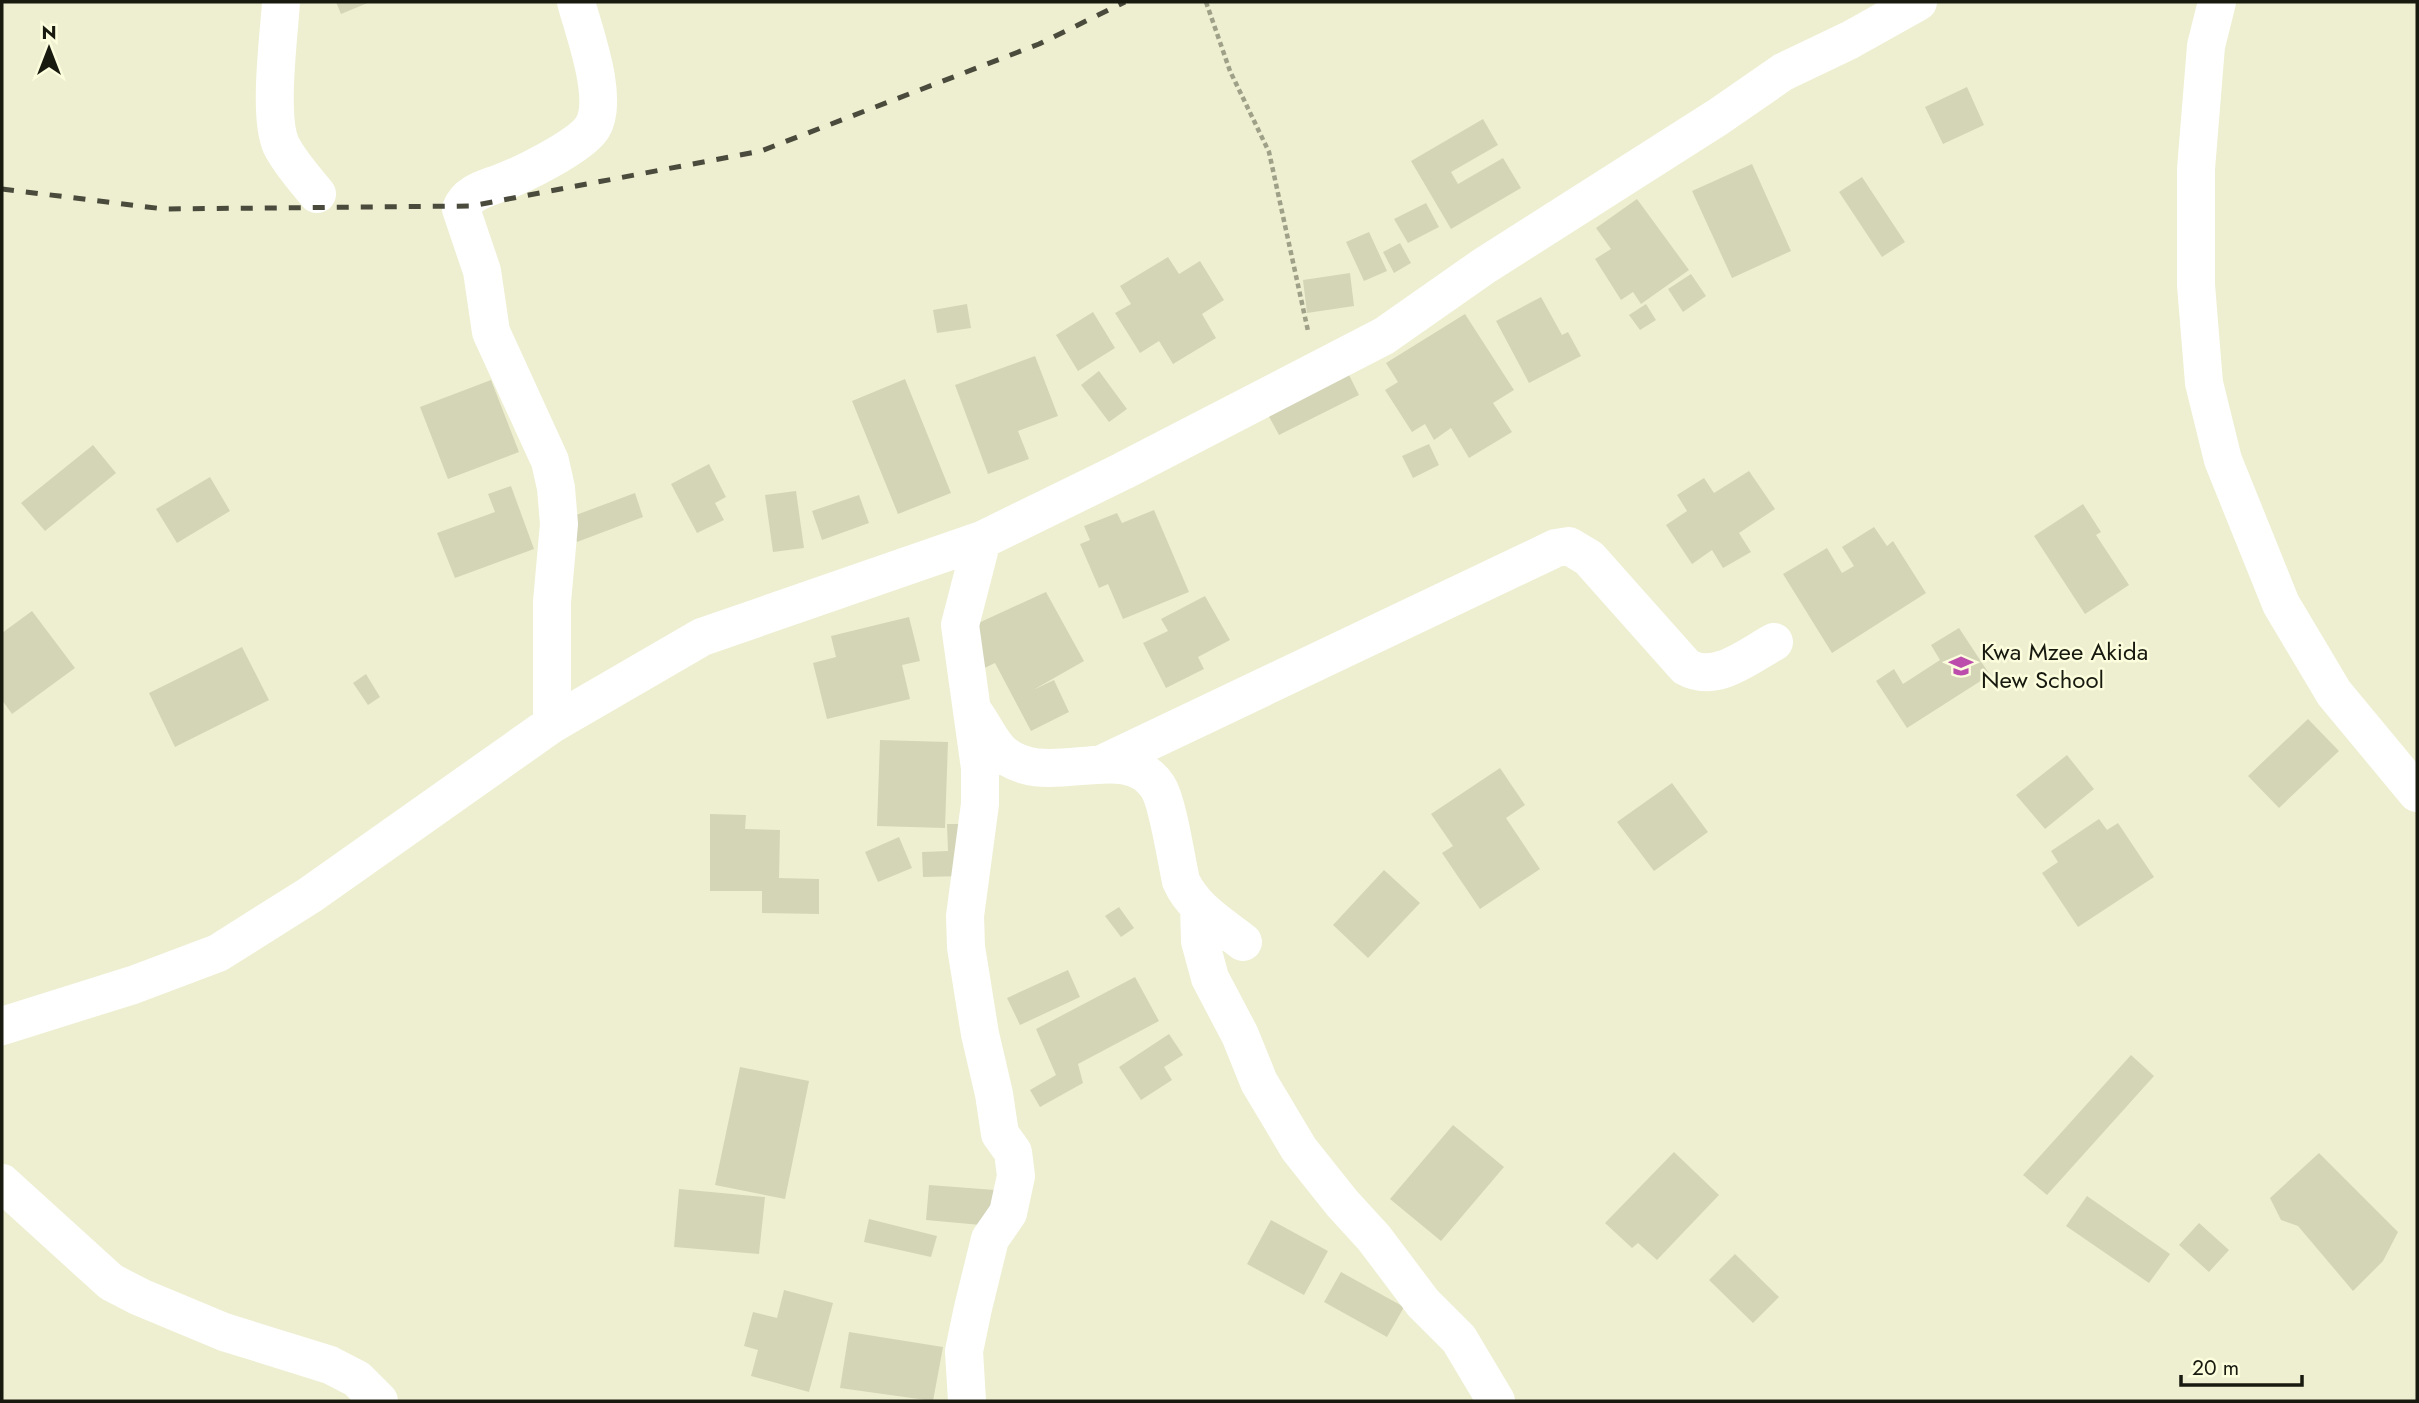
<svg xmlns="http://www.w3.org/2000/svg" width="2419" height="1403" font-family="Jost,sans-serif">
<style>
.building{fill:#d4d5b7}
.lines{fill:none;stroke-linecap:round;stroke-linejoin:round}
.path{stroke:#9fa088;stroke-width:4.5;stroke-dasharray:5 3.5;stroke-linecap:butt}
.minor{stroke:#fff;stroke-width:38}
.rail{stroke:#4a4b3c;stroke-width:5;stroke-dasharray:12 12;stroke-linecap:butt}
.labels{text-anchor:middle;stroke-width:5;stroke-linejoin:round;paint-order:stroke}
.poi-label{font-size:24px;fill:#191a0f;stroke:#fbfddd;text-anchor:start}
</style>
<rect width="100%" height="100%" fill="#eeefd0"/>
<path class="building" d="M336 2H370L341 14Z
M1967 87 1984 125 1943 144 1925 107Z
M1483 119 1498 145 1451 172 1458 184 1503 158 1521 188 1451 229 1411 161Z
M1752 164 1791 251 1732 278 1692 191Z
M1862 177 1905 242 1882 257 1839 192Z
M1637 199 1689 270 1641 304 1633 292 1621 300 1595 259 1611 249 1596 228Z
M1426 203 1439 227 1408 243 1394 219Z
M1369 232 1387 271 1364 281 1346 242Z
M1400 243 1411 263 1394 273 1383 252Z
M1168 257 1179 274 1200 261 1224 300 1202 314 1216 338 1173 364 1159 341 1140 353 1115 313 1131 304 1120 286Z
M1350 273 1354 306 1307 313 1303 280Z
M1691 274 1706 296 1683 312 1668 289Z
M1541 297 1562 335 1568 332 1581 356 1529 383 1496 321Z
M967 304 971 328 937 333 933 310Z
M1646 304 1656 320 1640 330 1629 315Z
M1093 312 1115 348 1078 371 1056 335Z
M1465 314 1514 390 1493 403 1512 432 1469 458 1451 428 1434 440 1425 424 1412 432 1385 390 1398 382 1386 363Z
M1035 356 1058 416 1018 431 1029 459 988 474 955 385Z
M1099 371 1127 409 1109 422 1081 385Z
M1348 373 1359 395 1279 435 1267 413Z
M905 379 951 493 898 514 852 401Z
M491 380 519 452 448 479 420 407Z
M1429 444 1439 465 1413 478 1402 456Z
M93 445 116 473 45 531 21 503Z
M709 464 726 497 715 503 724 520 697 533 671 484Z
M1749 471 1775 509 1739 533 1751 552 1723 568 1712 550 1692 564 1666 525 1687 511 1677 495 1704 478 1714 493Z
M210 477 230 511 177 543 156 509Z
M511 486 534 549 455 578 437 533 495 512 488 494Z
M796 491 804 548 773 552 765 495Z
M635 493 643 517 577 542 568 518Z
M859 495 869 523 822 540 812 511Z
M2083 504 2101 532 2096 535 2129 585 2085 614 2034 536Z
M1154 510 1189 592 1123 619 1108 584 1099 588 1080 544 1090 540 1084 526 1117 513 1122 523Z
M1874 527 1887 546 1893 541 1926 593 1832 653 1783 574 1827 548 1842 573 1854 566 1842 547Z
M1046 592 1084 661 1033 690 1054 680 1069 712 1031 731 995 663 978 671 974 625Z
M1205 596 1230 640 1198 657 1204 669 1166 688 1143 643 1168 631 1161 619Z
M32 611 75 668 12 714 2 700V633Z
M909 617 920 661 902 665 910 699 827 719 813 663 836 657 831 636Z
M1959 628 1990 675 1907 728 1876 681 1894 669 1903 684 1940 660 1931 645Z
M242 647 269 700 175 747 149 693Z
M366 674 380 697 368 705 353 683Z
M2308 719 2339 751 2279 808 2248 776Z
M880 740 948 742 945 828 877 826Z
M2067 755 2094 789 2045 829 2016 795Z
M1500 768 1525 805 1506 818 1540 869 1480 909 1442 853 1453 846 1431 814Z
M1672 783 1708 832 1654 871 1617 822Z
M710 814 746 815 745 829 780 830 779 878 819 879V914L762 913V891H710Z
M2099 819 2107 830 2118 823 2154 877 2078 927 2042 873 2058 862 2051 851Z
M947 824H963L965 876 923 877 922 852 948 851Z
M899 837 912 868 878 882 865 852Z
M1384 870 1420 903 1368 958 1333 925Z
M1119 907 1134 928 1121 937 1105 916Z
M1068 970 1080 997 1020 1025 1007 998Z
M1135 977 1159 1021 1078 1064 1083 1083 1040 1107 1030 1090 1056 1075 1036 1029Z
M1169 1034 1183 1055 1164 1067 1172 1080 1141 1100 1119 1067Z
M2131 1055 2154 1076 2047 1195 2023 1175Z
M740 1067 809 1081 785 1199 715 1185Z
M1453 1125 1504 1167 1441 1241 1390 1199Z
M1674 1152 1719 1195 1657 1260 1638 1243 1632 1248 1605 1223Z
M2319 1153 2398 1232 2383 1261 2353 1291 2298 1226 2281 1220 2270 1198Z
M929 1185 995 1190 992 1226 926 1220Z
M679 1189 765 1197 759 1254 674 1247Z
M2087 1196 2170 1254 2149 1283 2066 1226Z
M869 1219 937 1236 931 1257 864 1242Z
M1271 1220 1328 1251 1304 1295 1247 1264Z
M2199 1223 2229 1250 2209 1272 2179 1245Z
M1735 1254 1779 1297 1753 1323 1709 1280Z
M1341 1272 1404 1307 1387 1337 1324 1302Z
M784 1290 833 1303 809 1392 751 1376 758 1350 744 1346 753 1312 777 1318Z
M849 1332 943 1347 933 1401 840 1388Z"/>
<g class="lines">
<path class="path" d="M1206 2 1230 71 1269 152 1308 331"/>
<path class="minor" d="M281 2C279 36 268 115 281 145 290 163 304 178 317 194
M2217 2 2206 46 2196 169V285L2204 383 2223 460 2281 604 2334 693 2417 793
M975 714C983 725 990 740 999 750 1043 795 1125 735 1158 787 1168 803 1176 859 1181 881 1193 908 1220 924 1243 942
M552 724V602L559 524 556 488 550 461 491 332 482 271 461 209C467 193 484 189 500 183 522 175 579 147 592 128 610 100 584 32 576 2
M1102 764 1556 548 1569 546 1589 558 1686 667C1716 684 1748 656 1774 642
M1199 907 1200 941 1210 978 1240 1035 1259 1082 1299 1149 1342 1203 1374 1238 1423 1303 1459 1339 1496 1401
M2 1026 133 985 218 953 310 895 552 724 702 637 982 540 1123 471 1384 336 1484 266 1718 117 1783 72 1850 40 1918 2
M2 1183 111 1282 140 1297 224 1332 330 1365 357 1379 379 1401
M967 1401 964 1351 973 1308 990 1239 1008 1213 1016 1176 1013 1152 1000 1134 994 1094 980 1034 966 947 965 916 980 804V768L960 625 982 540"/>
<path class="rail" d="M2 189 164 209 471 206 761 151 1039 44 1125 2"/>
</g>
<defs>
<g id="school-bare" transform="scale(1.89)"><path d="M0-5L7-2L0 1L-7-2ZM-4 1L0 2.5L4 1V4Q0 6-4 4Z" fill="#bc4dac" stroke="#fbfddd" stroke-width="2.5" paint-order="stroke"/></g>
</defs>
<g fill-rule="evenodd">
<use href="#school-bare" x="1961" y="666"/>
</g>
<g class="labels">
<g class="poi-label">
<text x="1981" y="660">Kwa Mzee Akida<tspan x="1981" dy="28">New School</tspan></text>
</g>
</g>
<rect width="2419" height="1403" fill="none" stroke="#191a0f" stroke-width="7"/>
<g transform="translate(49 49)" stroke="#fbfddd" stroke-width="5" paint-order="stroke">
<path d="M0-5L12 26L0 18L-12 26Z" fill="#191a0f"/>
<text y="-10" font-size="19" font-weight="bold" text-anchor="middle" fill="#191a0f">N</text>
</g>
<path d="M2181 1375v10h121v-10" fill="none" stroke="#191a0f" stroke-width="3.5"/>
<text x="2192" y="1375" font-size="21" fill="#191a0f" stroke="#fbfddd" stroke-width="5" paint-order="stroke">20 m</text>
</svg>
